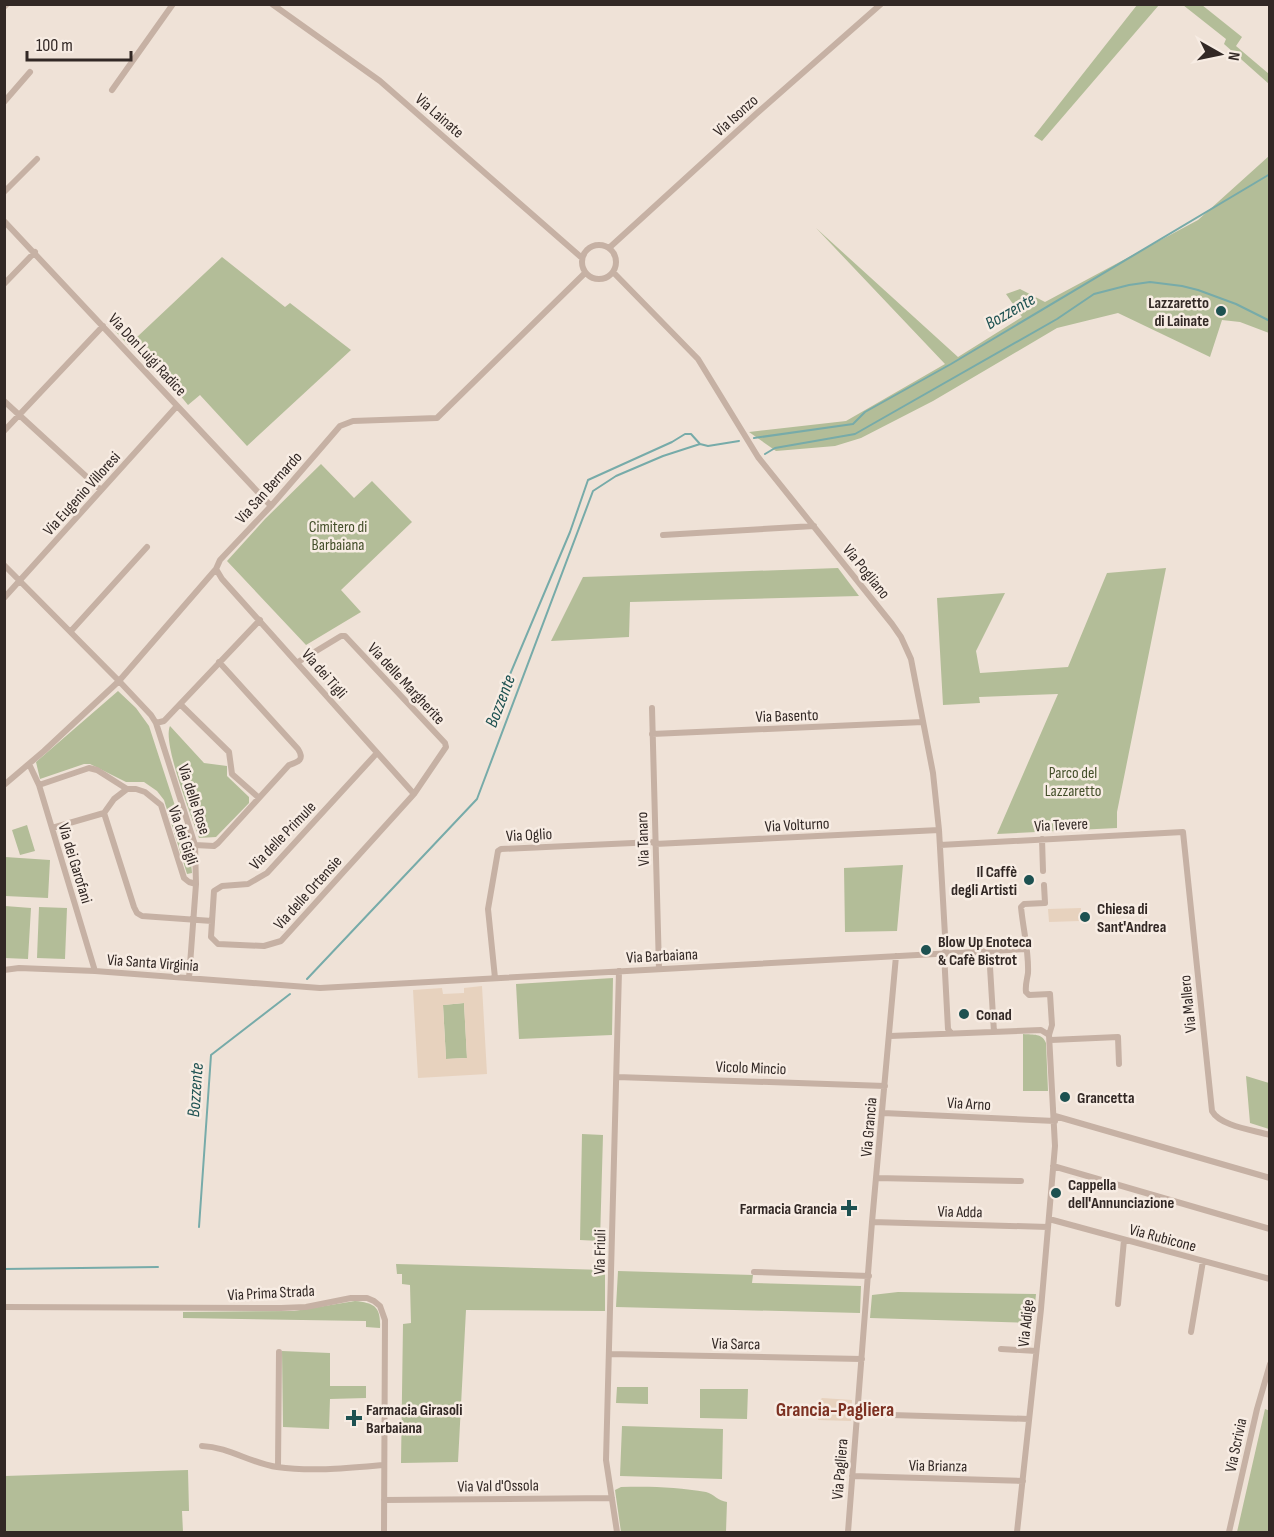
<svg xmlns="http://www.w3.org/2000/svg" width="1274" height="1537" font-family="'Sofia Sans Condensed',sans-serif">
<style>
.green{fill:#b3bd98}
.plaza{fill:#e7d2be;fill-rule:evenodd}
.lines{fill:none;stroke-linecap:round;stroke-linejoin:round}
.stream{stroke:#77aba9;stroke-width:2}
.minor{stroke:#c6b1a4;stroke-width:6}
.poi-dot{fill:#1d5151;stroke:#f7ece3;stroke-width:2}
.labels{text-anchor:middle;stroke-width:5;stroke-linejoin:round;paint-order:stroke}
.street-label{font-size:16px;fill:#322825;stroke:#f7ece3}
.poi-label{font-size:16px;font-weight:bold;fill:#322825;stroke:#f7ece3;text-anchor:start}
.park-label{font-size:16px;fill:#444f2a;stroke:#f7ece3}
.water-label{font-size:18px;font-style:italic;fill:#1d5151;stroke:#f7ece3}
.quarter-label{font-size:20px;font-weight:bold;fill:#7d3122;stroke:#f7ece3}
</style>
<rect width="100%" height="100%" fill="#efe2d7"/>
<path class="green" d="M1137 5H1159L1042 141 1034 136Z
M1183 5H1202L1242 37 1236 46 1269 74V84L1224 44 1226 39Z
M1269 156V333L1240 322 1222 320 1210 357 1118 313 1057 328 933 401 861 438 835 446 776 451 749 432 846 421 945 364 816 228 958 357 1022 317 1006 294 1020 289 1045 302 1198 220Z
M222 257 285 307 290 303 351 350 247 446 200 395 188 405 179 394 180 392 137 346 139 342 136 338 128 345 115 331V326L120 321 136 338Z
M321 464 354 498 372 481 412 522 341 590 361 612 306 645 227 561 265 519Z
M838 568 859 596 630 602 629 637 551 641 583 577Z
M1166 568 1117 812V828L997 834 1058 694 979 697 980 703 943 705 937 598 1005 593 976 651 980 673 1068 667 1107 573Z
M118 691 136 708 149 726 190 852 192 873 187 874 164 800 157 791 144 782H126L90 764H84L40 779 36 762Z
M170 726 204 763 227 766V776L249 797V803L216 837 199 838C192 817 162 743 170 726Z
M27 825 35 851 20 855 12 830Z
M5 857 50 860 48 898 5 896Z
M903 865 897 931 845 932 844 868Z
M5 906 31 908 28 959 5 958Z
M39 907 67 908 65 959 37 958Z
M613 978 612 1035 519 1039 516 984Z
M464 1003 467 1058 446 1059 443 1005Z
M1023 1034C1034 1035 1042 1033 1046 1043L1048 1091H1023Z
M1246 1076 1269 1083V1129L1250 1123Z
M582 1134 603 1135 600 1241 580 1240Z
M396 1264 605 1270V1311L466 1310 458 1462 401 1463 403 1324 411 1323 410 1285 402 1284V1274H397Z
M618 1271 753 1275 752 1283 861 1286 860 1313 616 1307Z
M898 1292 1036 1294 1033 1323 870 1318 872 1295Z
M355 1301C375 1303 381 1307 380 1328L366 1327V1321L183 1318V1312L294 1311Z
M282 1351 330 1353V1386H366V1398L330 1399 329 1429 283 1427Z
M617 1387H648V1404L616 1403Z
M700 1389H748L747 1419 700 1418Z
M1265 1409 1270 1411 1269 1532H1237Z
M622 1426 723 1429 722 1479 620 1476Z
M188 1470 189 1511H182L183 1532H5V1476Z
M621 1487C649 1486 679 1487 706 1492 714 1494 718 1501 727 1502L726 1532H621L615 1490Z"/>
<path class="plaza" d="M1081 908 1080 921 1049 922 1048 909Z
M482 986 487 1074 418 1078 413 990 442 988 443 994 464 993V988ZM464 1003 467 1058 446 1059 443 1005Z
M822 1398 852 1400 851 1421 818 1420 819 1401Z"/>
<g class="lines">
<path class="stream" d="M754 438 853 424 865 412 951 364 1270 174
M765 454 775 448 855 434 1057 319 1094 294 1129 285 1150 282 1182 286 1198 290 1236 304 1270 321
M503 691 570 532 588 480 672 442 685 434H691L700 444
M307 979 477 799 593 491 616 476 663 456 700 444 708 446 739 441
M199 1227 211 1055 290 994
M4 1269 158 1267"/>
<path class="minor" d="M272 4 380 81 582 258
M4 7 7 4
M112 90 173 4
M4 102 30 72
M4 192 37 159
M4 221 271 506
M582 262a17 17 0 1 1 34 0a17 17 0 1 1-34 0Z
M609 248 756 114 881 4
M613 272 698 359 758 457 892 624 901 637 911 659 933 773 939 830 946 953
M4 284 35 252
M4 401 101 490
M4 431 103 326
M663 535 814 526
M4 565 119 681 151 715 156 723 195 845 196 884 189 978
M216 569 222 579 414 794
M4 598 177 406
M71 631 147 547
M298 662 341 636H345L445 743 446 747 414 794 281 941 264 946 218 944 211 937 214 891 222 886 248 884 267 873 377 753
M180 704 229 752 232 774 259 798
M652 708 659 969
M156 723 164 721 260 620
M652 734 923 722
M29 764 39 785 95 971
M4 785 44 751 119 681 216 569 220 560 271 506 340 426 353 421 437 418 585 273
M39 785 89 768 97 770 127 789
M104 813 134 907 137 913 142 916 212 921
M52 828 104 813 114 799 127 789H136L145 792 161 805 184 878 189 882 196 884
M1042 839 1043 871
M655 844 939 830
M195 845 214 846 218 843 289 765C298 762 305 760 298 749L219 662
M940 845 1183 832 1212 1111C1220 1126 1253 1130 1270 1135
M1044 885 1045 903 1024 904 1021 907C1023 929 1029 951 1028 973 1027 980 1025 985 1026 992L1029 995 1050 994 1052 1025 1049 1035
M989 951 994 1032
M944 953 948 1029 951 1033
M4 970 19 968 95 971 320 988 1026 949
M495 978 488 909 498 851 501 849 655 842
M890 1036 1041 1030 1049 1035
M1051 1040 1118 1037 1119 1064
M617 1077 885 1086
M883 1113 1055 1121
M1055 1116 1270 1178
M1053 1166 1270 1229
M876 1178 1021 1181
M1049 1219 1270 1279
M872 1222 1048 1227
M754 1272 869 1276
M1118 1304 1124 1240
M4 1307 281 1308 306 1307 351 1298H367L374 1301 380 1306 385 1320 384 1532
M1191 1332 1203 1261
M1001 1349 1036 1351
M609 1354 862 1359
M857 1414 1029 1419
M202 1446C229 1447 250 1463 277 1467 312 1472 349 1468 384 1465
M278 1467 279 1352
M852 1476 1023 1481
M384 1500 612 1498
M617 1532 606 1460 619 971
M848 1532 872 1222 896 956
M1017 1532 1041 1309 1055 1146 1049 1035
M1229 1532 1257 1409 1270 1364"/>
</g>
<g class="poi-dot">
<circle cx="1221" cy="311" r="6"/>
<circle cx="1029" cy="880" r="6"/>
<circle cx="1085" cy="917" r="6"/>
<circle cx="926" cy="950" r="6"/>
<circle cx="964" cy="1014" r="6"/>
<circle cx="1065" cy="1097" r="6"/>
<circle cx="1056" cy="1193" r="6"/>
<path d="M846 1199h6v6h6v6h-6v6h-6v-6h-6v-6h6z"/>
<path d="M351 1409h6v6h6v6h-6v6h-6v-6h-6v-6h6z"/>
</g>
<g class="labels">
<g class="street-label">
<text transform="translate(440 115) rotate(41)" y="6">Via Lainate</text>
<text transform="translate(735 115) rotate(-42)" y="6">Via Isonzo</text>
<text transform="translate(148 354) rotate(47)" y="6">Via Don Luigi Radice</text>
<text transform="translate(268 487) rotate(-48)" y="6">Via San Bernardo</text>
<text transform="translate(81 493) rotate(-48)" y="6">Via Eugenio Villoresi</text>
<text transform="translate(867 571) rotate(51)" y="6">Via Pogliano</text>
<text transform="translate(325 673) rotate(49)" y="6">Via dei Tigli</text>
<text transform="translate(407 683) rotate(47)" y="6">Via delle Margherite</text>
<text transform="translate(787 715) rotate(-2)" y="6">Via Basento</text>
<text transform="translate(195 799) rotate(72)" y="6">Via delle Rose</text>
<text transform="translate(797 824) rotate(-3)" y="6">Via Volturno</text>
<text transform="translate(1061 824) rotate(-3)" y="6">Via Tevere</text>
<text transform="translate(529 834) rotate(-3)" y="6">Via Oglio</text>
<text transform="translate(184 835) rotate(71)" y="6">Via dei Gigli</text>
<text transform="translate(282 835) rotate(-46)" y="6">Via delle Primule</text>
<text transform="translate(642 839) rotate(-92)" y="6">Via Tanaro</text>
<text transform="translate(76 863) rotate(73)" y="6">Via dei Garofani</text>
<text transform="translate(307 892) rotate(-48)" y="6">Via delle Ortensie</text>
<text transform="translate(662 955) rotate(-3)" y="6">Via Barbaiana</text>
<text transform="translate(153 962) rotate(4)" y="6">Via Santa Virginia</text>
<text transform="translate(1187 1004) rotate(-96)" y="6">Via Mallero</text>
<text transform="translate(751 1067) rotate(2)" y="6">Vicolo Mincio</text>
<text transform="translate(969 1103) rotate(3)" y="6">Via Arno</text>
<text transform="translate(868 1127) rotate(-85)" y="6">Via Grancia</text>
<text transform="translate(960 1211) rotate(1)" y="6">Via Adda</text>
<text transform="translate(1163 1237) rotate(15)" y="6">Via Rubicone</text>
<text transform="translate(599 1252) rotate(-89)" y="6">Via Friuli</text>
<text transform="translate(271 1292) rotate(-3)" y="6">Via Prima Strada</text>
<text transform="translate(1025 1323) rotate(-84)" y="6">Via Adige</text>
<text transform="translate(736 1343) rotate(1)" y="6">Via Sarca</text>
<text transform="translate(1235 1445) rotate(-78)" y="6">Via Scrivia</text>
<text transform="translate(938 1465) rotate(1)" y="6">Via Brianza</text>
<text transform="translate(839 1469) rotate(-85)" y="6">Via Pagliera</text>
<text transform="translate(498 1485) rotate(-1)" y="6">Via Val d'Ossola</text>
</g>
<g class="poi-label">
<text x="1209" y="308" text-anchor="end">Lazzaretto<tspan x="1209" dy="18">di Lainate</tspan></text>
<text x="1017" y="877" text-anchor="end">Il Caffè<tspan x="1017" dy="18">degli Artisti</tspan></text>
<text x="1097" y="914">Chiesa di<tspan x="1097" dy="18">Sant'Andrea</tspan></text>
<text x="938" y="947">Blow Up Enoteca<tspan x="938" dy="18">&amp; Cafè Bistrot</tspan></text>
<text x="976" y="1020">Conad</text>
<text x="1077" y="1103">Grancetta</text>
<text x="1068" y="1190">Cappella<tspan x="1068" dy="18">dell'Annunciazione</tspan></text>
<text x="837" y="1214" text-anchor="end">Farmacia Grancia</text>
<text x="366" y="1415">Farmacia Girasoli<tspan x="366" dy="18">Barbaiana</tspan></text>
</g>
<g class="park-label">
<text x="338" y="532">Cimitero di<tspan x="338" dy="18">Barbaiana</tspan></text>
<text x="1073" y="778">Parco del<tspan x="1073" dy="18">Lazzaretto</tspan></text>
</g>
<g class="water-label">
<text transform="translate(1010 311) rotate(-30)" y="6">Bozzente</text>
<text transform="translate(500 701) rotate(-69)" y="6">Bozzente</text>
<text transform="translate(195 1090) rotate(-86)" y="6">Bozzente</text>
</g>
<g class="quarter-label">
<text x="835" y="1416">Grancia-Pagliera</text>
</g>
</g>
<rect width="1274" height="1537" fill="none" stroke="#322825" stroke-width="12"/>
<g transform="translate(1220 54) rotate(99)" stroke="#f7ece3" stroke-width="4.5" paint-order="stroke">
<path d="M0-4.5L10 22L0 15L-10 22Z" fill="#322825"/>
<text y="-9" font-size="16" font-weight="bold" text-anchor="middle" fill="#322825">N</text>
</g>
<path d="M27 51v9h104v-9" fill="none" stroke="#322825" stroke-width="3"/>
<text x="36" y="51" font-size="18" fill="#322825" stroke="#f7ece3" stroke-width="4.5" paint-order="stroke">100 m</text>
</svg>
